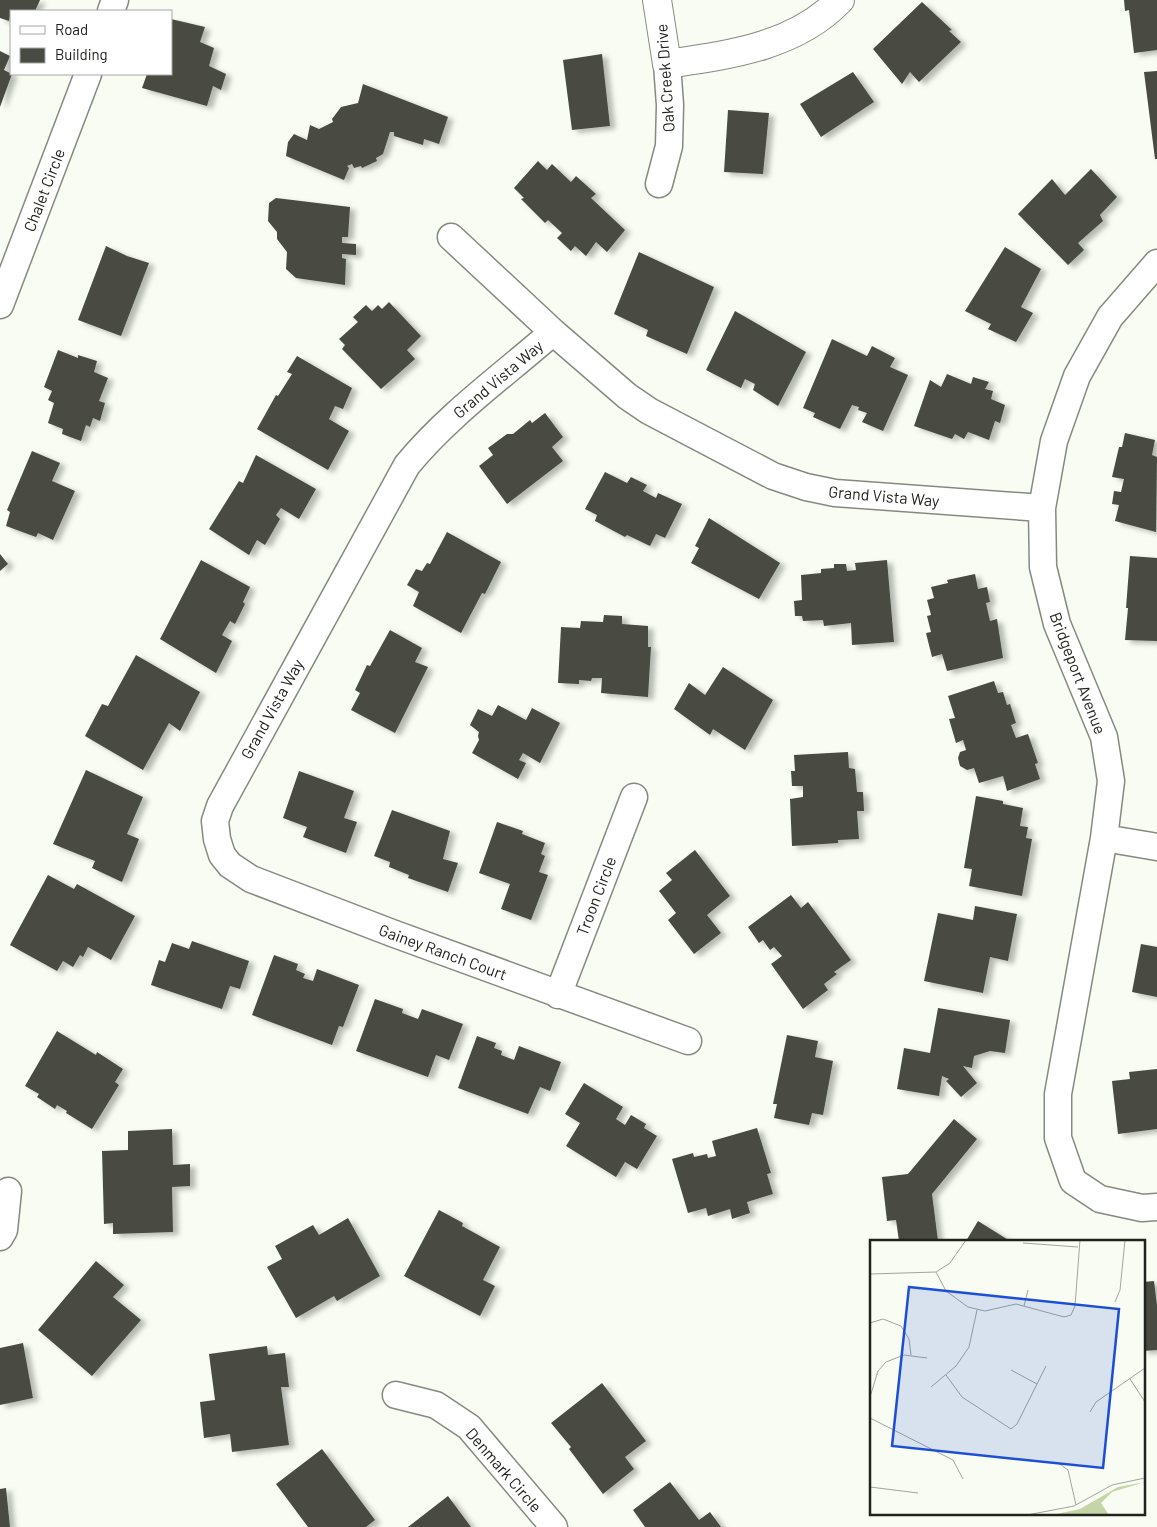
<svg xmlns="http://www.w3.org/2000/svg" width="1157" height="1527" font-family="Barlow,sans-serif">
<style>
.building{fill:#484b42;filter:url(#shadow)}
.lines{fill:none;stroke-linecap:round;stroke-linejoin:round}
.street-casing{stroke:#868980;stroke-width:29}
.secondary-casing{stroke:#868980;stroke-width:30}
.street{stroke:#fff;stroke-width:26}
.secondary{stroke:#fff;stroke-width:28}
.labels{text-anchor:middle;stroke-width:5;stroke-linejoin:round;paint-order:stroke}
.street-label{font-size:16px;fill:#20221e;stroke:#fff}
.inset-road{fill:none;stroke:#a2a59d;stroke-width:1}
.view{fill:#1d4ed8;fill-opacity:0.15;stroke:#1d4ed8;stroke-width:2.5}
.inset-edge{fill:none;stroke:#20221e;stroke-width:2.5}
</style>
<defs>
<filter id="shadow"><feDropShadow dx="5.5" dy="3" stdDeviation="2.5" flood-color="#0004"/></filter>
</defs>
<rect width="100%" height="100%" fill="#f8fcf2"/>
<path class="building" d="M0 0H40L35 11H11L9 21 0 18Z
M1124 0H1157V50L1134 53 1129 10 1125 11Z
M922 2 952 30 949 31 961 42 919 82 910 72 902 84 873 49Z
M171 19 205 27 200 42 214 48 209 66 226 74 221 90 213 86 207 106 142 88 147 74H171Z
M0 51 10 56 4 70 12 74 0 107Z
M602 54 610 126 572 130 563 60Z
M1157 71V159H1155L1144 72Z
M853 72 874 102 821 137 800 104Z
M363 84 448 117 439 144 424 139 423 145 394 136V132H390L383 154 376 158 377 161 362 168 361 166 354 168 352 164 347 166 349 168 344 180 286 156 288 142 294 134 307 140 310 125 319 129 333 122 332 119 341 107 358 103Z
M728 110 769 113 763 174 724 172Z
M538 161 547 170 552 164 571 182 576 176 596 194 591 198 625 230 607 252 596 242 586 256 575 246 571 251 557 238 562 233 548 220 545 223 521 199 524 198 514 188Z
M1091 169 1117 197 1100 215 1103 221 1078 243 1084 250 1068 265 1018 214 1052 179 1065 195Z
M276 198 350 207 348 237H342V243L356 244V255L342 254V258L346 259 345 285 296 278 286 269 287 252 277 239V232L268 221 269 203Z
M106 246 127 256 149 263 121 336 78 320Z
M1005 247 1041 269 1021 307 1033 313 1016 342 988 329 991 324 965 311Z
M639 252 714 287 687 354 646 336 648 330 614 314Z
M389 302 421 336 407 350 415 359 381 389 342 349 345 345 339 339 358 322 353 317 366 305 372 311 378 305 382 309Z
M735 311 806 352 778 406 753 390 755 384 745 379 741 388 706 370Z
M832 339 867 356 872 346 895 358 890 367 908 375 883 431 862 422 867 413 858 410 859 407 852 405 840 429 813 417 815 413 803 408Z
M58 350 78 358V355L97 361 94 372 108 378 99 401 105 403 100 421 93 418 90 427 86 425 81 441 62 434 63 429 48 423 54 403 48 400 52 391 44 387Z
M297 356 352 388 343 409 335 406 329 419 349 431 328 470 257 429 276 395 278 396 292 374 287 372Z
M947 374 971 384 973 377 989 382 985 389 993 391 991 399 1005 405 1000 423 995 421 989 440 968 432 964 439 955 434 952 439 914 426 930 380 941 387Z
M545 413 563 437 552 447 563 461 507 504 479 466 493 455 488 448 507 434H513L530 420 532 423Z
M1125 433 1155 440 1152 455 1157 457 1156 532 1115 521 1119 505 1112 504 1114 491 1121 492 1124 479 1112 477 1119 447H1122Z
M32 451 60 463 52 481 75 491 53 540 38 533 36 537 6 526 10 512 7 510Z
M256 455 316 489 299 519 281 508 276 515 280 519 265 545 257 540 249 555 209 529 239 481 243 483Z
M605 472 627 483 631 477 647 485 643 491 656 498 658 493 682 504 665 538 656 534 650 546 627 535 625 537 595 521 597 515 585 509Z
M709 518 780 563 759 599 691 563 699 548 695 546Z
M447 532 501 562 485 594 482 593 461 633 413 606 419 592 407 585 416 569 422 571 427 563 430 564Z
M0 554 8 564 0 571Z
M1130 556 1157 558V641L1125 640 1128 608H1126Z
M201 560 250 587 243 602 245 604 235 624 230 621 222 635 232 641 216 673 160 639Z
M887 560 894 642 852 645 851 623 824 626 823 620 803 621 802 616H795L794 601 802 600 801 575 821 573V569L834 568V564H846L847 571 856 570 855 563Z
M975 574 978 589 987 587 990 602 986 603 990 621 997 619 1003 658 947 671 942 654 932 657 926 633 931 632 927 616 931 615 927 600 934 598 931 587 948 583 947 580Z
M604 615 622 616V624L648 626V647H651L648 697 601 693 602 678H592L591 681 579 680V684L558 683 561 627 580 628 581 621 603 622Z
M390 630 422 648 415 662 428 667 395 733 351 710 360 693 355 690 367 665 370 666Z
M136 655 200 692 180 731 169 723 143 770 85 736 102 704 108 706Z
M723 667 773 700 745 750 713 729 710 735 674 709 689 683 705 695Z
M994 681 998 693 1003 692 1007 705 1010 704 1016 723 1011 725 1016 738 1028 734 1038 763 1035 764 1040 779 1007 791 1003 776 979 783 974 768 967 770 960 766 958 758 960 752 966 750 963 740 956 743 949 719 955 718 948 696Z
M498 705 526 720 532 708 560 723 540 763 523 753 519 760 526 763 518 779 472 753 479 740 478 736 479 732 470 725 478 709 492 716Z
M848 752 849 768 855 769 857 792H863L864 811H857L859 839 838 840V843L792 846 790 799 803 797V786H792L791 771H795L794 755Z
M86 770 143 797 127 834 139 839 122 882 92 868 95 861 53 844Z
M299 771 354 791 344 818 357 822 346 853 303 837 307 827 283 818Z
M976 796 1003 801V804L1023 808 1020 826 1028 827 1026 838 1032 839 1022 896 969 886 972 869 964 868Z
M392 810 450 831 443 859 458 863 448 892 408 878 409 875 389 867 390 862 374 856Z
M497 822 523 831 522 834 545 843 541 854 545 856 539 872 548 875 531 920 501 909 510 884 479 873Z
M695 850 730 896 707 915 721 933 694 954 668 920 676 913 659 891 672 880 666 873Z
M48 875 74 889 77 884 135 916 111 960 88 947 83 957 80 955 73 967 63 961 57 971 10 945Z
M791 895 801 908 808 902 851 960 834 972 837 974 824 984 828 990 803 1009 771 964 782 956 774 947 770 950 763 940 759 943 748 927Z
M975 906 1017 914 1008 961 990 957 983 993 924 981 938 913 973 920Z
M192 941 249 961 240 989 230 986 222 1009 151 985 159 960 165 962 172 943 189 949Z
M1141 944 1157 947V997L1132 992Z
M274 955 298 964 296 970 305 974 303 978 313 981 317 969 359 985 343 1027 339 1026 332 1045 252 1015Z
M375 999 403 1009 402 1013 418 1019 422 1009 463 1024 449 1060 436 1055 428 1077 356 1051Z
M938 1008 1010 1020 1005 1053 990 1051 974 1056 972 1068 963 1066 977 1083 961 1097 946 1081 949 1079 942 1076 939 1096 897 1089 904 1048 930 1053Z
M57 1031 96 1055 97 1052 123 1069 115 1082 119 1085 92 1129 66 1113 67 1111 57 1105 55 1109 37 1097 39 1094 25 1086Z
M787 1035 818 1041 815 1057 833 1061 823 1115 812 1113 809 1125 774 1118 777 1104H773Z
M477 1036 496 1043 494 1048 502 1051 501 1055 514 1060 519 1046 561 1062 550 1091 540 1087 528 1114 458 1088Z
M1157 1069V1129L1118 1134 1112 1081 1130 1079 1129 1072Z
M584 1083 623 1107 616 1119 625 1125 631 1115 646 1124 644 1128 657 1136 637 1169 625 1162 616 1177 566 1146 580 1123 565 1114Z
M954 1119 977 1139 932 1194 938 1241H899L896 1220 887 1221 882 1177 908 1174Z
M757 1128 771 1173 767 1174 773 1194 747 1202 750 1213 732 1219 730 1209 708 1216 706 1208 688 1213 672 1159 693 1153 694 1157 707 1154 708 1158 716 1156 712 1141Z
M172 1129 173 1165 190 1164V1186L172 1187 173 1232 113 1234V1223L104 1224 102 1151 128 1150V1131Z
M439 1210 463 1223 462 1226 500 1247 483 1280 495 1286 480 1316 404 1276Z
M348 1218 380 1276 337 1301 334 1296 296 1318 267 1267 282 1259 275 1246 313 1225 319 1235Z
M978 1221 1010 1241H966Z
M96 1261 124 1285 113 1297 141 1320 92 1376 38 1330Z
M1154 1281 1157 1306V1350L1143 1351V1282Z
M23 1343 33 1398 0 1405V1348Z
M267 1346 268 1355 285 1353 289 1387H281L289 1445 232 1452 230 1434 204 1438 200 1402 215 1400 209 1354Z
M602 1383 646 1441 625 1457 634 1469 603 1494 569 1449 571 1447 551 1423Z
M322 1449 375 1520 366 1527H308L276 1484Z
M670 1482 699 1520 710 1512 721 1527H645L633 1510Z
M6 1488 10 1527H0V1489Z
M448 1496 471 1527H408Z"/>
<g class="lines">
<g class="street-casing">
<path id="street" d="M111 11 115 0
M659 184 669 146 670 105 667 64
M451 237 553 332 627 396 649 411 773 476 806 487 835 493 1042 508
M1157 263 1110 317 1077 376 1054 441 1042 508 1043 567 1057 624 1104 737 1111 781 1104 838 1058 1094V1138L1073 1181 1100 1199 1142 1208 1157 1207
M0 305 88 74
M553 332C504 375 449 414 407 465L220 806 215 821 217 839 222 855 230 865 251 879 392 933 688 1041
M1104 838 1157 847
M558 995 634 797
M0 1237 4 1230 8 1191
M396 1395 436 1405 469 1427 554 1527"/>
</g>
<g class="secondary-casing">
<path id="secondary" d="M657 0 667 64C728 55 795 47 840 0"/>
</g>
<use href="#street" class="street"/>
<use href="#secondary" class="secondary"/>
</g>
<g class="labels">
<g class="street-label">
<text transform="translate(665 78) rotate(-94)" y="6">Oak Creek Drive</text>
<text transform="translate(44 190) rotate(-69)" y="6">Chalet Circle</text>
<text transform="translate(498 379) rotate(-40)" y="6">Grand Vista Way</text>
<text transform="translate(884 496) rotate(5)" y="6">Grand Vista Way</text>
<text transform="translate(1078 673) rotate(69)" y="6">Bridgeport Avenue</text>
<text transform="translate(272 709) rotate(-61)" y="6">Grand Vista Way</text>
<text transform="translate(596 896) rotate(-69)" y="6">Troon Circle</text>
<text transform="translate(443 952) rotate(20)" y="6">Gainey Ranch Court</text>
<text transform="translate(504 1470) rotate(49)" y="6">Denmark Circle</text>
</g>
</g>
<g transform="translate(870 1240)">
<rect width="275" height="275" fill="#f8fcf2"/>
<path d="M275 242 242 252 231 263 239 275H182L210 269 248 247Z" fill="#c5d5a8"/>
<path class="inset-road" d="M153 3 208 7M66 32 76 51 98 67 115 71 146 64 194 77 201 75 205 66 210 0M0 34 66 32 80 23 96 0M245 62 250 50 255 0M154 66 158 50M0 83 13 79 31 86 39 99 41 115M141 130 167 144M76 135 92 157 141 189 147 184 176 126M260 139 275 162M61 147 86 126 99 107 107 70M0 157 8 131 16 122 34 115 57 118M220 172 226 162 275 128M0 178 83 220 93 239M187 222 198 230 206 265M0 247 48 253M157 275 204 266 242 245 275 238"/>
<path class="view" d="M39 47 249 69 233 228 22 206Z"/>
<rect width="275" height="275" class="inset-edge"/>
</g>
<rect x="10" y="10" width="162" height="65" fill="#ffffff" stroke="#a6a7a5"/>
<rect x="20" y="26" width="25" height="8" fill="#ffffff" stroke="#a6a7a5"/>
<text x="55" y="35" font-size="15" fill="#20221e">Road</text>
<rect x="20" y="48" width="25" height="15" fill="#484b42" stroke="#a6a7a5"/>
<text x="55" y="60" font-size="15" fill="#20221e">Building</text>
</svg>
